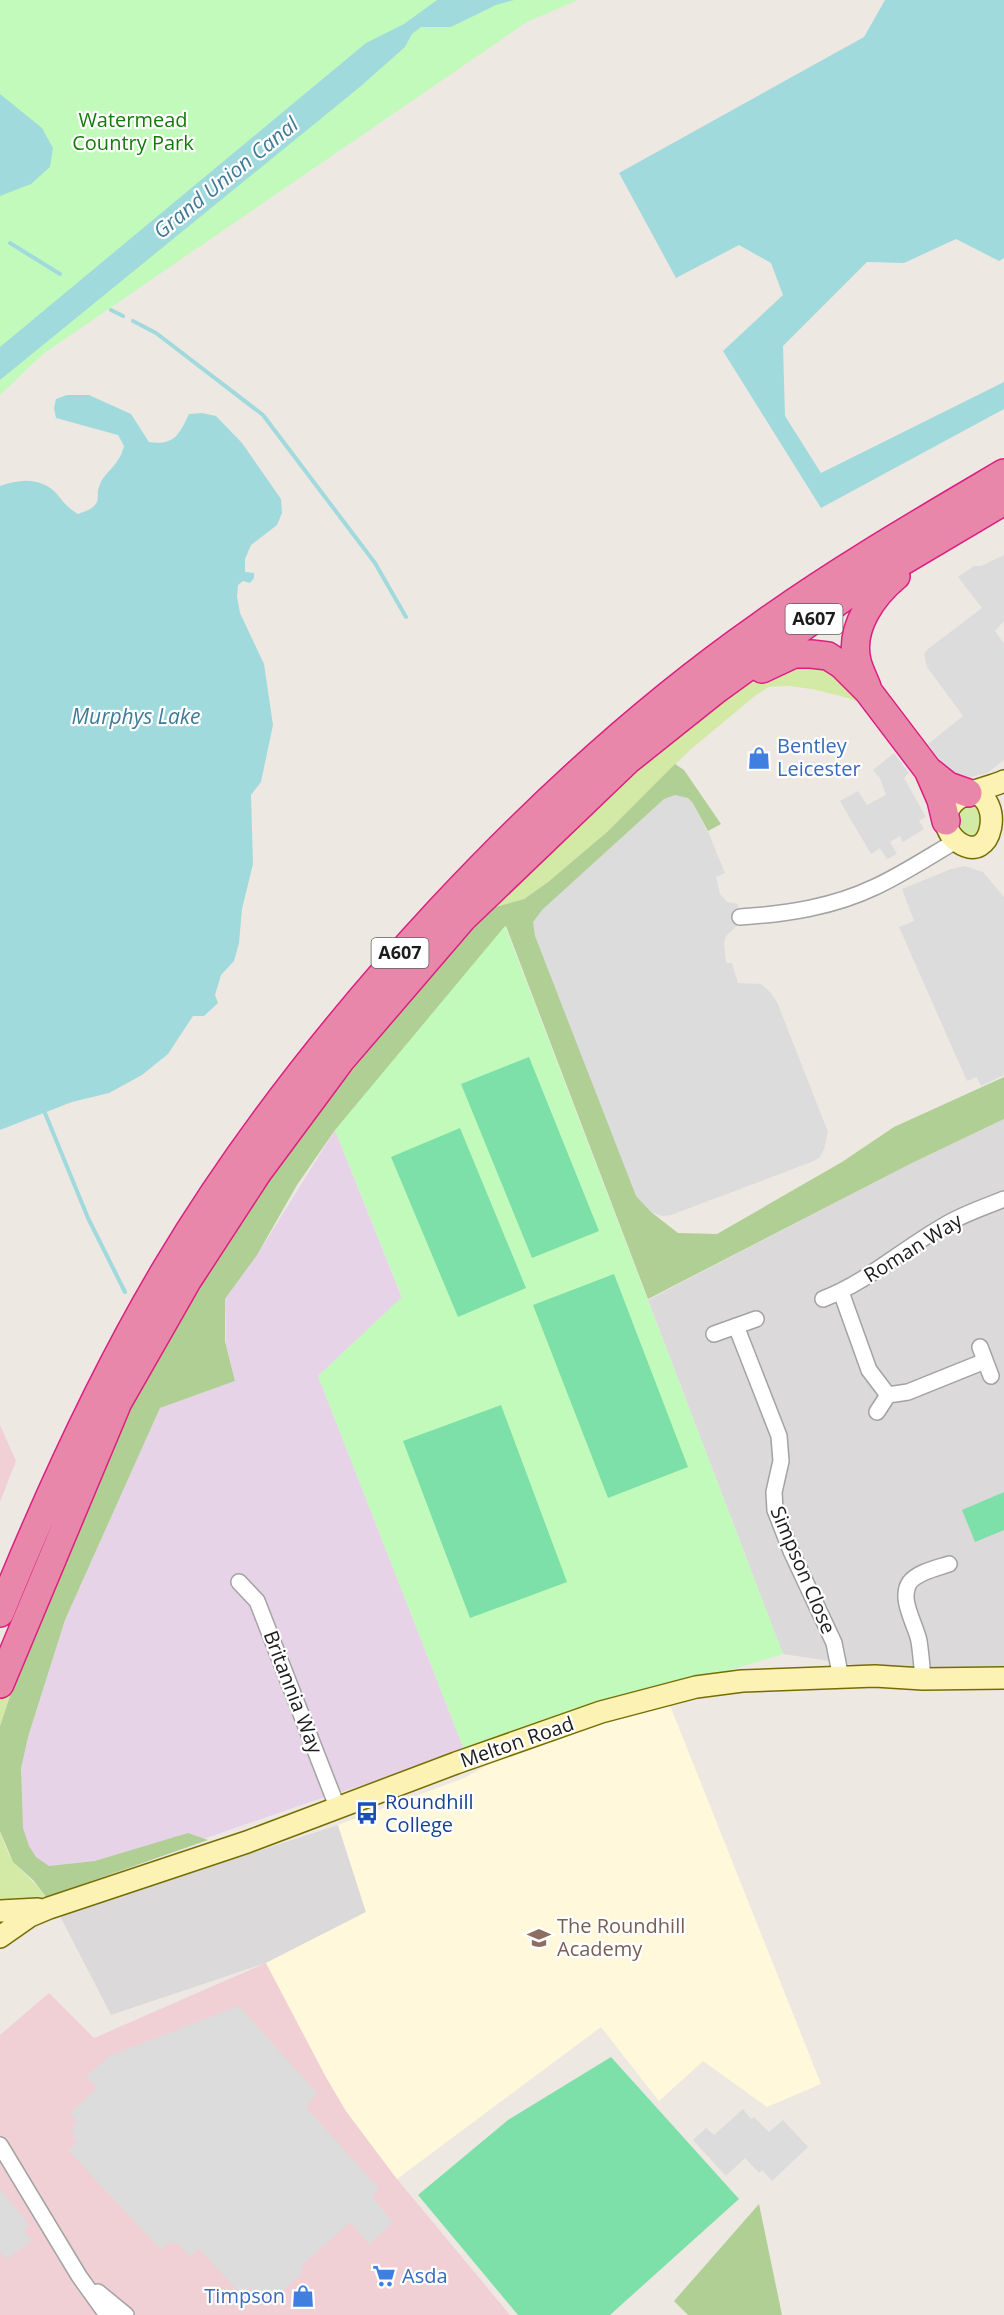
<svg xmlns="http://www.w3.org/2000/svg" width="1004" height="2315" font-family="'Open Sans',sans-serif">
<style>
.residential{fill:#dbd9da}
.commercial{fill:#f0d0d4}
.industrial{fill:#e7d3e7}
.education{fill:#fff8da}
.grass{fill:#d3eaa6}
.forest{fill:#b0cf95}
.park{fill:#c2fabc}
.pitch{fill:#7de0a8}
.parking{fill:#dcdcdc}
.water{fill:#a1dadd}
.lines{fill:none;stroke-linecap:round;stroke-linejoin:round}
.stream{stroke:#a1dadd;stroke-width:4}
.street-casing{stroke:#a3a3a3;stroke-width:18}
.secondary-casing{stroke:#756d02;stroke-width:24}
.highway-casing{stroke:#dc1f81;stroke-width:30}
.street{stroke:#fff;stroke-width:15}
.secondary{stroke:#fbf2b3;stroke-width:21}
.highway{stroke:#e887aa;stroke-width:27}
.labels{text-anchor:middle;stroke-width:4.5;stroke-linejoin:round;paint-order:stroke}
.shield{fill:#fff;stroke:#606060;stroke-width:1.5}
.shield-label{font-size:18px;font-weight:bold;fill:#1c1c1c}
.park-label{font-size:20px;fill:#137c09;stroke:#fff}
.shop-label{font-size:20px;fill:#366cbe;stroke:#fff;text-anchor:start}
.street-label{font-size:20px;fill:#1c1c1c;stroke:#fff}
.transit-label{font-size:20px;fill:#164399;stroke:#fff;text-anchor:start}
.education-label{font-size:20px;fill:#785e54;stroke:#fff;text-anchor:start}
.water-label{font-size:21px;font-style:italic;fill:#3f7a96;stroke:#fff}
</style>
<rect width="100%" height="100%" fill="#eee8e2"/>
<path class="residential" d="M1004 1119V1687L783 1654 648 1300 910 1164Z
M338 1825 366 1912 266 1963 111 2015 60 1916Z"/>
<path class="commercial" d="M0 1425 16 1461 0 1502Z
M266 1963 326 2077 346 2111 397 2179 510 2315H0V2035L49 1993 94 2038Z"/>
<path class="industrial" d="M335 1130 402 1298 318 1376 465 1752 310 1802 50 1892 12 1813 28 1737 65 1620 160 1408 235 1381 226 1344 225 1299 257 1255Z"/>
<path class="education" d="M669 1703 821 2084 767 2107 703 2061 659 2101 601 2027 397 2179 346 2111 326 2077 266 1963 366 1912 338 1825 464 1778 508 1754Z"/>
<path class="grass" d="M811 654 867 706 848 698 812 689 788 686 769 687 756 695 690 750 607 832 548 882 524 899 492 908 314 1118 19 1669 0 1726V1684L258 1172 522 859 769 665Z
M959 797 999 811 966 846 947 812Z
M0 1831C4 1841 7 1854 14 1862 27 1879 44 1886 49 1908L0 1911Z"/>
<path class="forest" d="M675 764 684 770 721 824 708 831 692 802 651 1212 678 1233 717 1234 842 1162 894 1127 1004 1077V1119L910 1164 648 1299 506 926 355 1141 335 1130 297 1185 257 1255 225 1299V1341L235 1381 160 1408 65 1620 28 1737 21 1769 23 1828 29 1846 36 1857 49 1866 95 1861 188 1833 208 1840 46 1897 34 1881 13 1862 0 1831V1726L19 1669 101 1458 197 1291 258 1194 314 1118 404 1007 492 908 524 899 548 882 607 832Z
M759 2204 782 2315H688L674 2301Z"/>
<path class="park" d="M0 0H578L527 22 43 354 0 395Z
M505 926 783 1654 465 1752 318 1376 402 1297 335 1130Z"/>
<path class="pitch" d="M529 1057 599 1231 532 1258 461 1084Z
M460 1128 526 1288 458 1317 391 1157Z
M614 1274 688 1467 608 1498 533 1305Z
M501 1405 567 1582 470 1618 403 1441Z
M1004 1492V1530L975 1542 962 1510Z
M611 2057 739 2199 610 2315H518L418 2195 508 2120Z"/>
<path class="parking" d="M1004 555V621L995 631 1004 644V760L987 773 971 777 954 773 944 765 928 744 963 716 927 667 924 654 928 649 982 608 958 577 974 566H981Z
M894 753 909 773 904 778 926 817 919 821 924 829 903 842 900 836 890 842 897 854 887 859 880 848 871 854 840 801 858 791 867 805 886 795 880 778 873 770Z
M675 795 688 798 692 802 709 834 725 873 716 877 720 894 727 902 738 904 739 924 726 936 724 943 726 963H732L738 983 761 984 770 992 777 1002 828 1132 824 1149 820 1157 814 1161 671 1215 662 1216 651 1212 636 1196 535 936 533 922 542 910 664 799Z
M965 866 983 872 1004 897V1075L981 1086 977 1077 967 1081 899 927 914 921 902 889 951 869Z
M239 2006 317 2093 306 2107 379 2189 372 2197 393 2222 369 2244 350 2222 300 2267 304 2271 268 2305 249 2288 241 2294 199 2249 190 2256 178 2244 167 2243 161 2250 68 2150 77 2143 73 2137V2127L77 2122 70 2113 97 2088 86 2076 111 2055Z
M743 2109 751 2119 754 2117 769 2132 783 2120 808 2147 772 2181 762 2170 759 2173 745 2158 726 2176 693 2140 706 2128 714 2135Z
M0 2189 29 2225 24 2231 32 2240 7 2259 0 2252Z"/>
<path class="water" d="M437 0H514L496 5 451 27H421L412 34 405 47 361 86 0 380V347L366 43 404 24Z
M885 0H1004V258L999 261 956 239 904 263 867 262 783 346 785 416 821 473 1004 382V409L821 508 723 351 783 295 771 263 739 245 676 278 619 173 864 37Z
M0 94 42 128 53 148 50 167 31 184 0 196Z
M67 395H89L131 414 149 442C174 446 179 435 189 414L202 413 216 416 242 443 281 499 282 513 277 525 251 545 245 559V572L254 573V578L250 583 243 581 238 585 237 597 240 613 264 664 273 725 261 782 251 795 253 864 242 909 239 943 234 961 221 975 215 995 218 1003 204 1016H193L168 1054 142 1075 109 1093 72 1102 0 1130V486C20 479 41 477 57 494 64 503 68 508 78 514 83 512 91 510 95 505 100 499 96 494 99 487 104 471 119 467 124 446L118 435 56 418 54 408 56 399Z"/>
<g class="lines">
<path class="stream" d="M10 243 60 274
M111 310 123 316
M133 321 156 333 263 415 375 563 406 617
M45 1113 88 1218 125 1292"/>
<g class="street-casing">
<path id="street" d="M740 917C787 914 833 907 875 887 903 874 930 856 956 841
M841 1292 869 1370 888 1395 908 1392 985 1361
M823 1299C869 1281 902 1249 945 1225 963 1214 985 1207 1004 1199
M736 1326 779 1436 781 1461 774 1492 775 1510 791 1551 834 1643 841 1678
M714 1334 756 1319
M980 1347 991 1376
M877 1412 888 1395
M239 1582 257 1601 338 1809
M923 1679C922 1667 921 1654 919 1641 916 1625 898 1598 910 1582 918 1572 937 1568 949 1564
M0 2145 79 2276 107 2315
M98 2292 126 2315"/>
</g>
<g class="secondary-casing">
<path id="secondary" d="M972 793C1004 796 994 867 958 842 952 838 947 830 946 823 944 792 983 791 1004 781
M0 1911 38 1909
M0 1937 30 1916 49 1908 247 1842 456 1763 601 1712 696 1687 742 1681 875 1676 923 1679 1004 1678"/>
</g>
<g class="highway-casing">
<path id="highway" d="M762 669 794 654H811L828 656 842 665 868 691 928 770 948 786 968 793
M867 687C864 679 859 670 857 661 849 628 873 595 896 576
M928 770 941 800 946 821
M0 1613C48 1495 101 1378 166 1269 243 1140 338 1020 440 910 537 806 643 708 760 626 838 570 921 522 1004 473
M0 1684 118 1402 187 1281 258 1172 341 1060 463 918 628 760 717 689 854 590 1004 501"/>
</g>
<use href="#street" class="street"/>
<use href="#secondary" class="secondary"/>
<use href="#highway" class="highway"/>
</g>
<defs>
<g id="shop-bare" transform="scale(1.8)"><path d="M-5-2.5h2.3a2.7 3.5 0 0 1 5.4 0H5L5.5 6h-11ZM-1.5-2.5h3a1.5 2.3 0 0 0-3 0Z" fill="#3f7fe0" stroke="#fff" stroke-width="2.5" paint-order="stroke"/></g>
<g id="bus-bare" transform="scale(1.8)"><path d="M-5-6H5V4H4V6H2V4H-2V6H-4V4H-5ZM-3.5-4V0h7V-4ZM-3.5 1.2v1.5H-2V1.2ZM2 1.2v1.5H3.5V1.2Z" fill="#1a4fb4" stroke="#fff" stroke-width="2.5" paint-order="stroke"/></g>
<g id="school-bare" transform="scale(1.8)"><path d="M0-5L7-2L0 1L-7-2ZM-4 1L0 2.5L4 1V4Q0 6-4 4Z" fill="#8d6e63" stroke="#fff" stroke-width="2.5" paint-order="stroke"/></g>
<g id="supermarket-bare" transform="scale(1.8)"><path d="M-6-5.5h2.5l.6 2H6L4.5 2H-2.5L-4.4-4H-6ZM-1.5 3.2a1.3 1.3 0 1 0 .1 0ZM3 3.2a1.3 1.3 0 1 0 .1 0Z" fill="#3f7fe0" stroke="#fff" stroke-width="2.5" paint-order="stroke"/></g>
</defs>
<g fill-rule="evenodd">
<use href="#shop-bare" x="759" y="758"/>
<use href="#bus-bare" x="367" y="1813"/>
<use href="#school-bare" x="539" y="1938"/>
<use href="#supermarket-bare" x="384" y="2276"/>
<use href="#shop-bare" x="303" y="2296"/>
</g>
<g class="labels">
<g class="shield">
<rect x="785.5" y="604" width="57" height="30" rx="4.5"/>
<rect x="371.5" y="938" width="57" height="30" rx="4.5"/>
</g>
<g class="shield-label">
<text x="814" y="625">A607</text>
<text x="400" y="959">A607</text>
</g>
<g class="park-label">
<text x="133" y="127">Watermead<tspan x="133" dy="23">Country Park</tspan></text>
</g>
<g class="shop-label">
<text x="777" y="753">Bentley<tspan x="777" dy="23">Leicester</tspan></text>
<text x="402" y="2283">Asda</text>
<text x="285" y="2303" text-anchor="end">Timpson</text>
</g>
<g class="street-label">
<text transform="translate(913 1248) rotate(-32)" y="7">Roman Way</text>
<text transform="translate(803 1570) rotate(67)" y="7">Simpson Close</text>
<text transform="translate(293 1692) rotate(69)" y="7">Britannia Way</text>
<text transform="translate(517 1742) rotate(-19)" y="7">Melton Road</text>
</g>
<g class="transit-label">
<text x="385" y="1809">Roundhill<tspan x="385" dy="23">College</tspan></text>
</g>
<g class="education-label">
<text x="557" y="1933">The Roundhill<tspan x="557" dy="23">Academy</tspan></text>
</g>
<g class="water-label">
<text transform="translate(226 178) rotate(-39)" y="7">Grand Union Canal</text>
<text x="136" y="724">Murphys Lake</text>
</g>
</g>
</svg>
